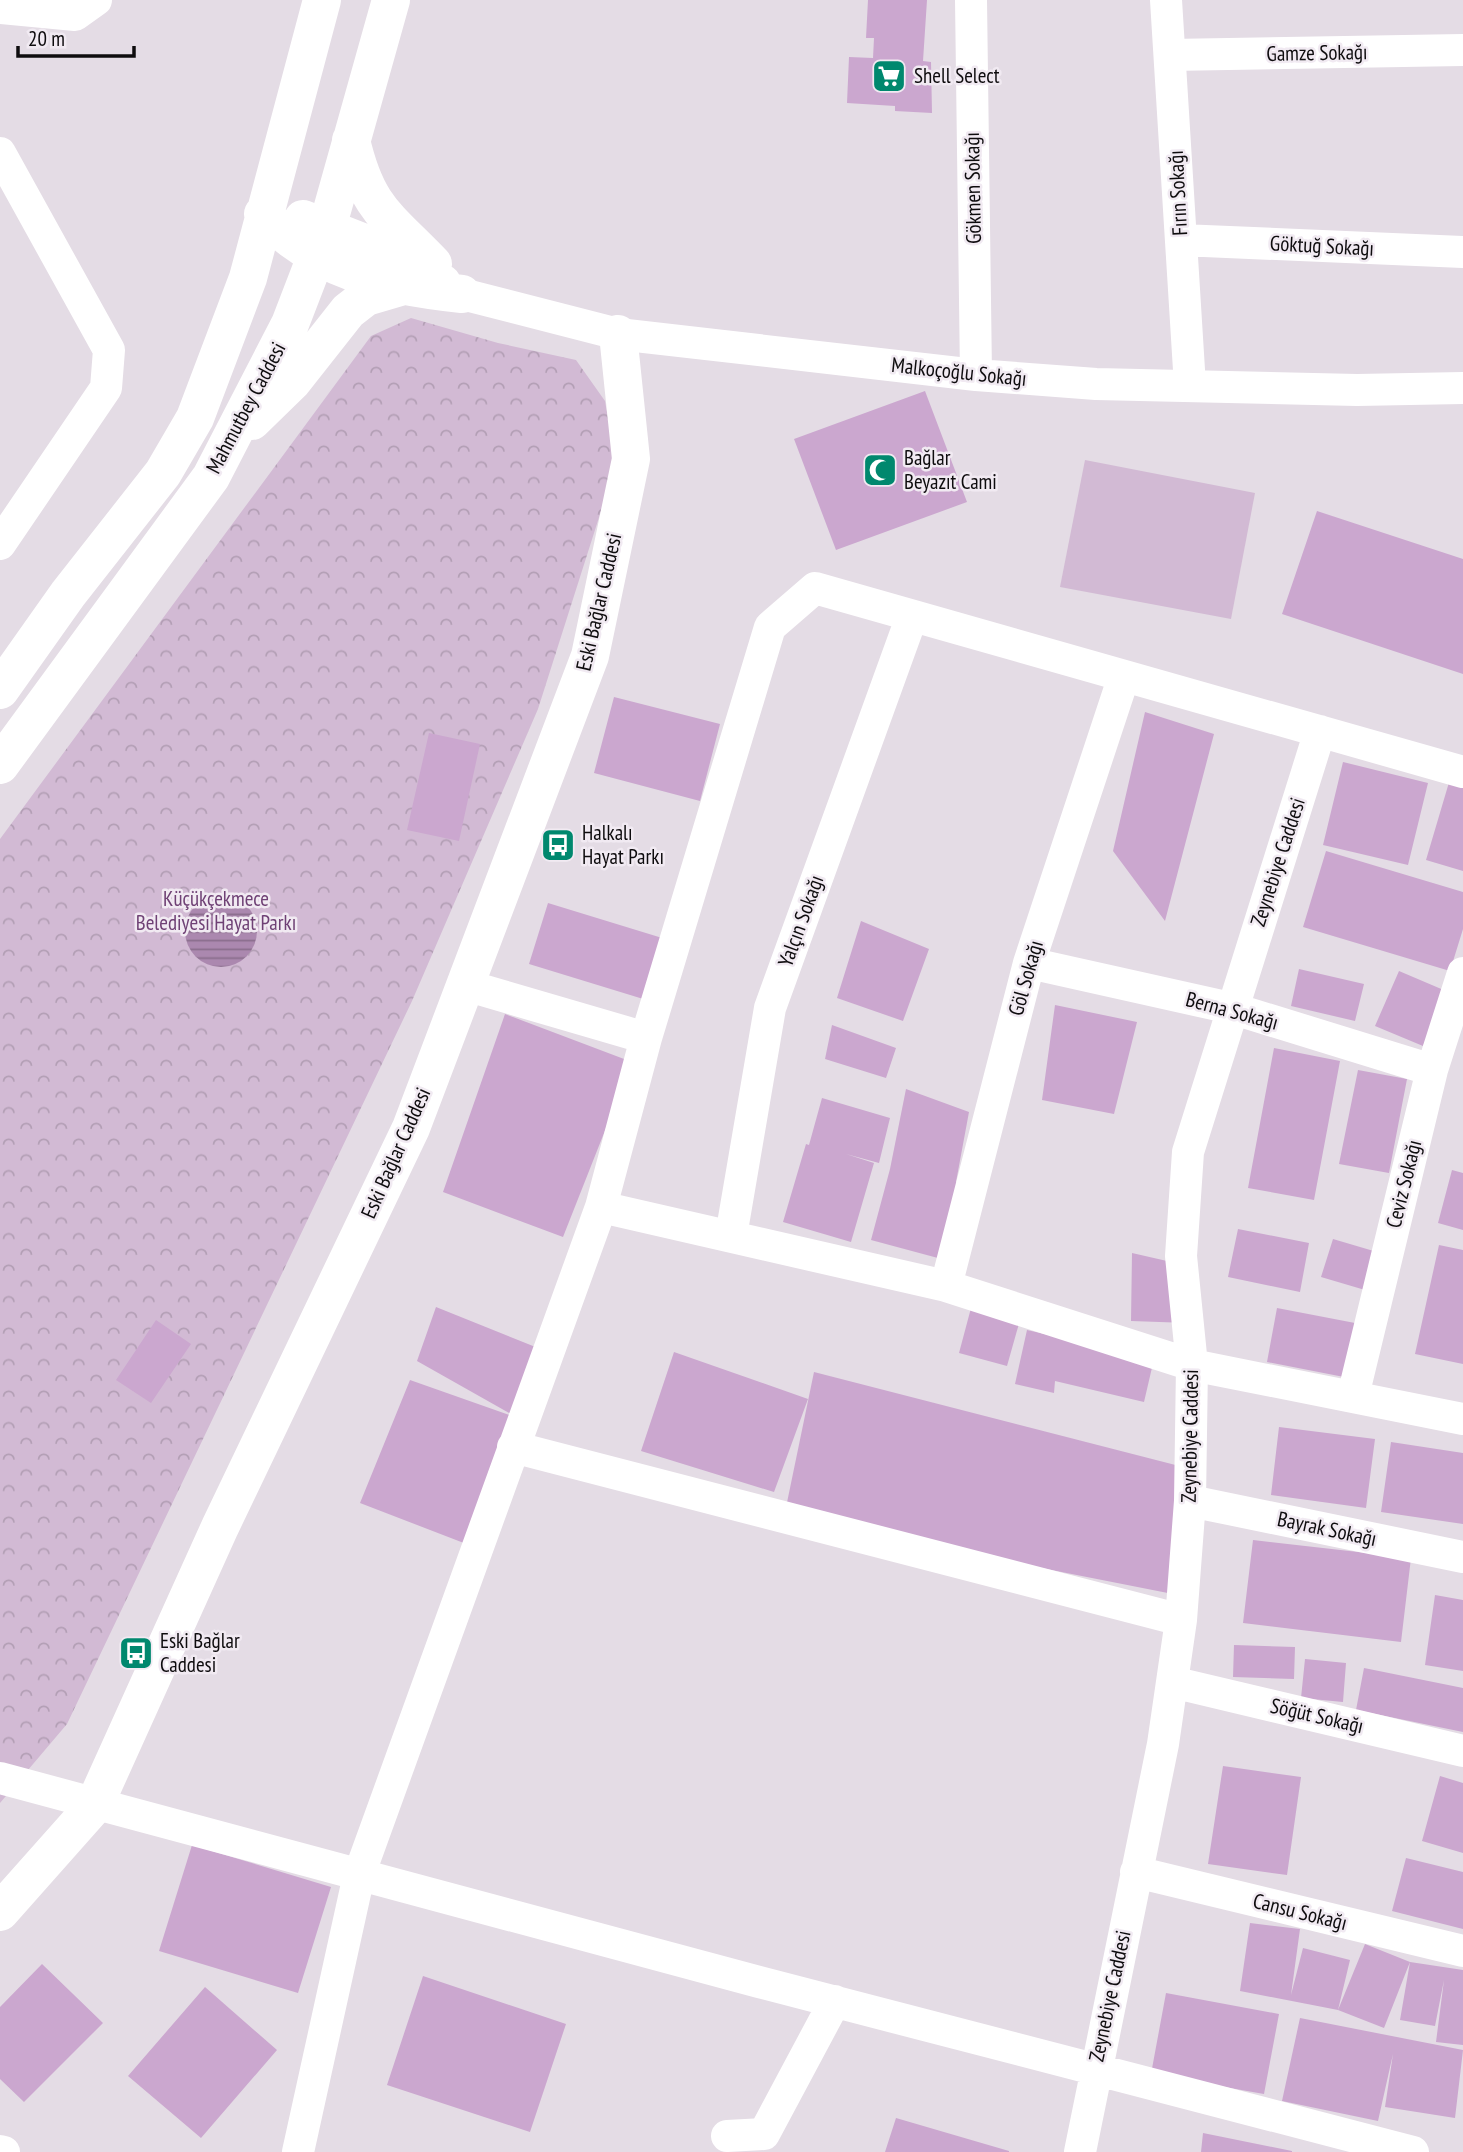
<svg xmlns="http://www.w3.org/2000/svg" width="1463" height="2152" font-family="'PT Sans Narrow',sans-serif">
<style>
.green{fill:#d2bad4}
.park{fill:url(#park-crowns)}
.water{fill:url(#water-rules)}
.building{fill:#cba7cf}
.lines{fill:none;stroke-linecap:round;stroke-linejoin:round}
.minor{stroke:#fff;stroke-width:32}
.secondary{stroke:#fff;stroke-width:38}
.primary{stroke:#fff;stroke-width:38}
.labels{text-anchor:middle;stroke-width:5;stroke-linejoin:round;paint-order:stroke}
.street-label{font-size:21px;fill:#0e0c0e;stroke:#f1eaf2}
.poi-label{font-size:21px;fill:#0e0c0e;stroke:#f1eaf2;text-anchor:start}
.park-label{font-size:21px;fill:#6f4175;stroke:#f1eaf2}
</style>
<defs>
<pattern id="park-crowns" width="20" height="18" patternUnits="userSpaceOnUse" patternTransform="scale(1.75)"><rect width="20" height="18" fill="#d2bad4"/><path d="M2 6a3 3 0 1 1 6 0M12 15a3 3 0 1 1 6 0" fill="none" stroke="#b39fb5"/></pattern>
<pattern id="water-rules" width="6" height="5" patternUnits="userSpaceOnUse" patternTransform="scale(1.75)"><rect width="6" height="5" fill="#ab88af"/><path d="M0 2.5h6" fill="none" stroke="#8a6e8d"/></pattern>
</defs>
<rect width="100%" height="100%" fill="#e4dce5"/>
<path class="green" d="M1085 460 1255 493 1231 619 1060 587Z"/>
<path class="park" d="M411 318 498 343 576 360 605 401 616 464 538 709 412 1001 67 1724 0 1803V839L371 336Z"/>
<path class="water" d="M185 931a36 36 0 1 1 72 0a36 36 0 1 1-72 0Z"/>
<path class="building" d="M868 0H927L923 61 931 62 932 113 895 111V106L847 103 849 57 873 58 874 38H866Z
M925 391 967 502 836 550 794 439Z
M1317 511 1463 559V674L1282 614Z
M614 697 720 724 700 801 594 773Z
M1145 712 1214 734 1165 921 1113 851Z
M429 733 480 744 459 841 407 830Z
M1343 762 1428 783 1408 865 1323 845Z
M1450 779 1463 783V871L1426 860Z
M1326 851 1463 892V929L1450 971 1303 927Z
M548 903 672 941 653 1002 529 964Z
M861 921 929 949 903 1021 837 998Z
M1299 969 1364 984 1355 1021 1291 1006Z
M1399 971 1446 991 1423 1046 1375 1026Z
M1055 1005 1137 1022 1114 1114 1042 1100Z
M505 1014 632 1062 563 1237 443 1192Z
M832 1025 896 1048 886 1078 825 1059Z
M1274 1048 1340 1061 1314 1200 1248 1188Z
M1358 1070 1407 1079 1389 1173 1339 1164Z
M906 1089 969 1112 956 1182 970 1185 949 1261 871 1240 890 1169Z
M822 1098 890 1118 879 1163 846 1154 874 1163 851 1242 783 1222 806 1144 809 1145Z
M1452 1170 1463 1173V1230L1438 1223Z
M1238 1229 1309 1243 1300 1292 1228 1277Z
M1333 1239 1377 1252 1365 1290 1321 1277Z
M1439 1245 1463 1250V1364L1415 1354Z
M1132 1253 1167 1261 1188 1323 1131 1321Z
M436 1307 543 1350 518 1418 417 1361Z
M971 1308 1020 1320 1007 1366 959 1353Z
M1277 1308 1355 1323 1344 1377 1267 1362Z
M156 1320 191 1344 151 1403 116 1380Z
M1027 1330 1154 1359 1144 1402 1055 1381 1054 1393 1015 1384Z
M674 1352 808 1399 774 1492 641 1451Z
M814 1372 1191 1469 1183 1596 784 1517Z
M410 1380 518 1418 469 1545 360 1503Z
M1279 1427 1375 1439 1366 1508 1271 1495Z
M1391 1442 1463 1453V1524L1381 1512Z
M1253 1540 1411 1558 1401 1642 1243 1623Z
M1435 1595 1463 1600V1671L1425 1665Z
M1234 1645 1295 1647 1294 1679 1233 1677Z
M1305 1659 1346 1663 1343 1702 1301 1698Z
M1364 1668 1463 1688V1732L1356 1710Z
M1223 1766 1301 1777 1287 1875 1208 1864Z
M1440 1776 1463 1783V1853L1422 1841Z
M192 1845 331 1887 298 1993 159 1951Z
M1406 1858 1463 1872V1929L1392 1911Z
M1250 1923 1300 1929 1291 1995 1303 1948 1350 1960 1338 2010 1240 1991Z
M1365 1944 1410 1962 1384 2028 1338 2010Z
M1410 1962 1463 1970V2045L1436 2042 1444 1980 1435 2026 1400 2020Z
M42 1964 103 2023 24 2102 0 2079V2007Z
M423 1976 566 2024 530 2132 387 2085Z
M205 1987 277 2050 201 2138 128 2076Z
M1166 1993 1279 2014 1264 2094 1151 2074Z
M1300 2018 1463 2050 1455 2118 1385 2107 1393 2054 1378 2121 1282 2101Z
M896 2118 1009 2151V2152H885Z
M1203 2133 1292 2151V2152H1201Z"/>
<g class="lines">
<path class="minor" d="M971 0 976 375
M1166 0 1190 386
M0 8 75 15 96 0
M1170 55 1463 50
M0 153 109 350 106 388 0 544
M1181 240 1463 252
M462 294 618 334 976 375 1096 384 1357 390 1463 388
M1029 963 1231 1008 1432 1070
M465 985 646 1038
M601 1207 946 1286 1192 1365 1463 1419
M731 1236 770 1008 912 616
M946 1286 1029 963 1124 676
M1353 1396 1432 1070 1463 973
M513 1447 1181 1620
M1190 1501 1463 1557
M1172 1682 1463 1751
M0 1778 759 1982 1413 2152
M1136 1872 1463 1951
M727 2136 764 2134 835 2001
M0 2151 4 2152
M298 2152 359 1875 601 1207 646 1038 770 627 815 588 1463 772
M1080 2152 1163 1744 1181 1620 1190 1501 1192 1365 1181 1256 1188 1152 1320 731"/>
<path class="secondary" d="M0 1912 94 1806 220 1527 411 1128 590 656 631 459 618 334"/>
<path class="primary" d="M351 140C367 209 388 217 433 264
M263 214C318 272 386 286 462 294
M303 219 367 244 442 283
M252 421 292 382 348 311 366 297 400 287
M0 690 68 594 163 473 195 418 248 278 322 0
M0 765 211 477 290 324 327 228 391 0"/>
</g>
<defs>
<g id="supermarket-square" transform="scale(1.75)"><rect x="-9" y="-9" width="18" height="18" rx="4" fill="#00886e" stroke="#f1eaf2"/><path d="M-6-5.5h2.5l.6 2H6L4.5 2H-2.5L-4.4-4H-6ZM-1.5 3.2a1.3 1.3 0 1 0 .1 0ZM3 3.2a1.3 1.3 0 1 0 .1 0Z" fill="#fff"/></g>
<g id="mosque-square" transform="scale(1.75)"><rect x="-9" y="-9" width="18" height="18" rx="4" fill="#00886e" stroke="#f1eaf2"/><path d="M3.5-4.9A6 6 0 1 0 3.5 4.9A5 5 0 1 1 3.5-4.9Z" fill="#fff"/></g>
<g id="bus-square" transform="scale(1.75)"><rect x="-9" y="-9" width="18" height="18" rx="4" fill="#00886e" stroke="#f1eaf2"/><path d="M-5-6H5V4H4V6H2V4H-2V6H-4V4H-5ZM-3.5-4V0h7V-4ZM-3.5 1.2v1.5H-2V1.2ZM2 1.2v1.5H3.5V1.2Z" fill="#fff"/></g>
</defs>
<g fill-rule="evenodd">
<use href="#supermarket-square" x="889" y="76"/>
<use href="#mosque-square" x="880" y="470"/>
<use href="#bus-square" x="558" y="845"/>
<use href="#bus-square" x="136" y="1653"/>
</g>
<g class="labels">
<g class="street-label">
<text transform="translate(1317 53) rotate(-1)" y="7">Gamze Sokağı</text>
<text transform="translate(973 188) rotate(-91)" y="7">Gökmen Sokağı</text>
<text transform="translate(1178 193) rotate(-93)" y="7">Fırın Sokağı</text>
<text transform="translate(1322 246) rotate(3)" y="7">Göktuğ Sokağı</text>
<text transform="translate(959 372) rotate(6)" y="7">Malkoçoğlu Sokağı</text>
<text transform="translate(246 408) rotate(-62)" y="7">Mahmutbey Caddesi</text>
<text transform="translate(599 602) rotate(-77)" y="7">Eski Bağlar Caddesi</text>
<text transform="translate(1278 862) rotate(-72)" y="7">Zeynebiye Caddesi</text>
<text transform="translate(801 921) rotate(-70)" y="7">Yalçın Sokağı</text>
<text transform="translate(1026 978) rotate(-74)" y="7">Göl Sokağı</text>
<text transform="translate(1232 1011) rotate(15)" y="7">Berna Sokağı</text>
<text transform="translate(396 1153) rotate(-66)" y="7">Eski Bağlar Caddesi</text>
<text transform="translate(1404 1184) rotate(-76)" y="7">Ceviz Sokağı</text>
<text transform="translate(1190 1436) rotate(-89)" y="7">Zeynebiye Caddesi</text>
<text transform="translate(1327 1529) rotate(12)" y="7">Bayrak Sokağı</text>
<text transform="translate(1317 1716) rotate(13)" y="7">Söğüt Sokağı</text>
<text transform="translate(1300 1912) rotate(14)" y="7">Cansu Sokağı</text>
<text transform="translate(1110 1996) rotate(-78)" y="7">Zeynebiye Caddesi</text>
</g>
<g class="poi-label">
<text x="914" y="83">Shell Select</text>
<text x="904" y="465">Bağlar<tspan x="904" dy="24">Beyazıt Cami</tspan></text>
<text x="582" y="840">Halkalı<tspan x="582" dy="24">Hayat Parkı</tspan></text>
<text x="160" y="1648">Eski Bağlar<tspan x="160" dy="24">Caddesi</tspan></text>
</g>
<g class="park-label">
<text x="216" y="906">Küçükçekmece<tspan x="216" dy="24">Belediyesi Hayat Parkı</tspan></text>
</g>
</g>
<path d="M18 46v10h116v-10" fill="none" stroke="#0e0c0e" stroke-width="3.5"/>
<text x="28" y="46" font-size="21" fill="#0e0c0e" stroke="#f1eaf2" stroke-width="5" paint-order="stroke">20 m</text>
</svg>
